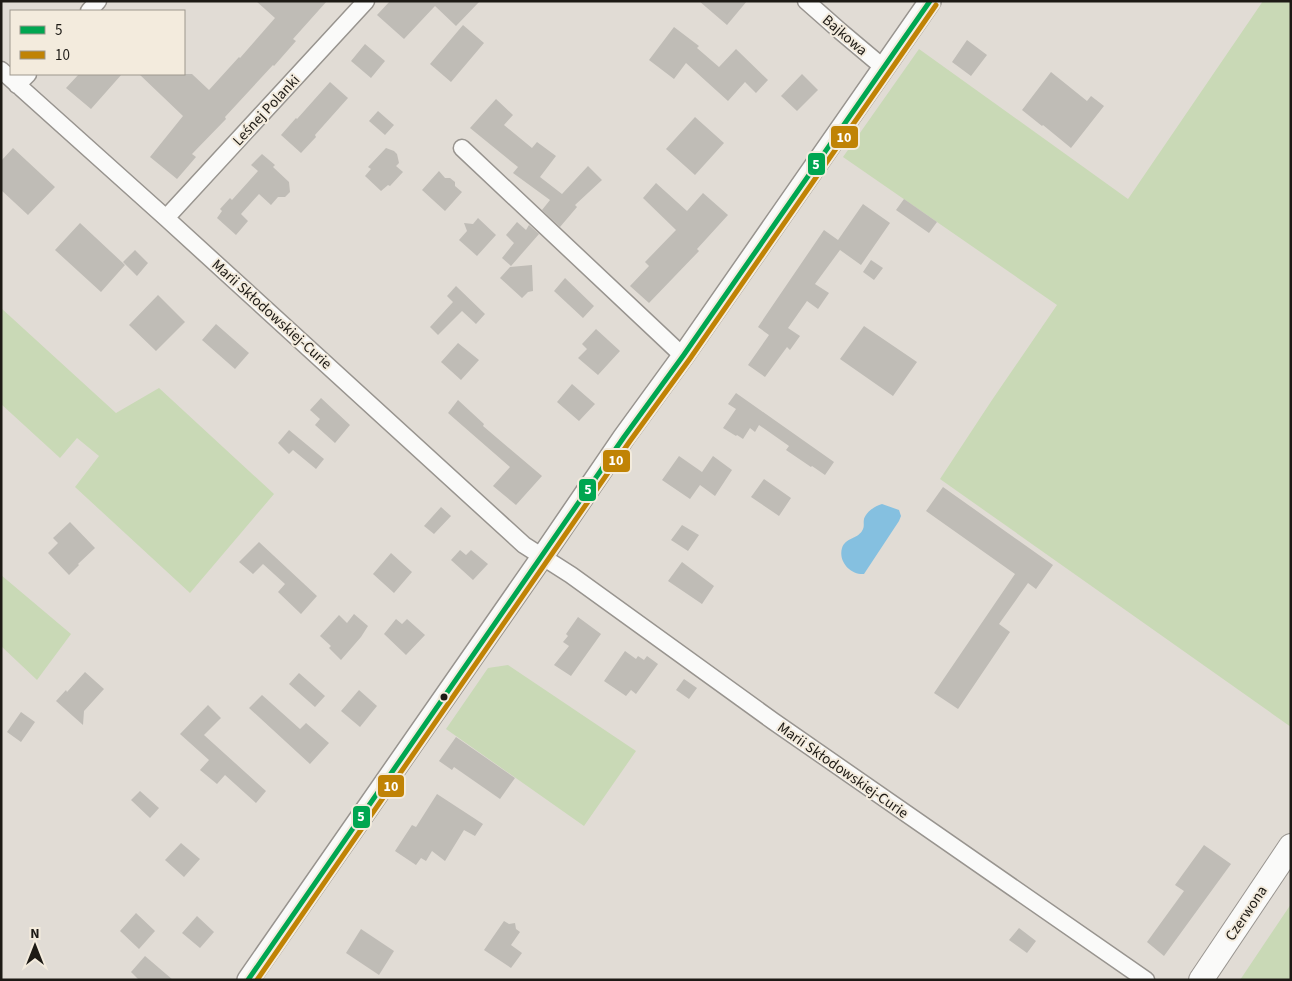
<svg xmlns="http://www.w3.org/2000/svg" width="1292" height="981" font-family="'Source Sans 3',sans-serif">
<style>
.green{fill:#c9d9b6}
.water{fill:#85c0e0}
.building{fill:#bfbcb6}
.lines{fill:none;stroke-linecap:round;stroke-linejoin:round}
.minor-casing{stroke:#98948f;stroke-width:19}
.tertiary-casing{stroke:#98948f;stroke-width:24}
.secondary-casing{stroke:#98948f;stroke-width:26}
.minor{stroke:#fafaf9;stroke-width:16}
.tertiary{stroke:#fafaf9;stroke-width:21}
.secondary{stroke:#fafaf9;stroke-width:24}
.bus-1-casing{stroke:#f3ebdd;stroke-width:9}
.bus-2-casing{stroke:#f3ebdd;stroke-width:9}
.bus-1{stroke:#00a651;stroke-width:5}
.bus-2{stroke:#c08305;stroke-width:5}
.bus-dot{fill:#1d1a15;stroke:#f3ebdd;stroke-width:2}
.labels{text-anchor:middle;stroke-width:4;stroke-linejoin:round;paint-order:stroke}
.street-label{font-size:15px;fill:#1d1a15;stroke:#f3ebdd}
.line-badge{stroke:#f3ebdd;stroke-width:2}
.badge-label{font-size:14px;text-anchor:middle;font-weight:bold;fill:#fff}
</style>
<rect width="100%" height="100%" fill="#e1dcd5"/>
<path class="green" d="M1263 1H1291V727L940 479 992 400 1057 305 843 157 919 49 1128 199Z
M1 308 116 413 159 388 274 494 190 593 75 487 99 456 77 438 60 458 1 404Z
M1 575 71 634 37 680 1 646Z
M508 665 636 751 584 826 446 729 488 668Z
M1291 904V980H1240Z"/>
<path class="water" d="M882 504 899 510 901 516 899 521 864 574C851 575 838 562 842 548 845 538 857 539 862 531 865 526 863 524 864 519 866 512 875 506 882 504Z"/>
<path class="building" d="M256 1H327L293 39 296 41 274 66 273 65 225 117 226 119 192 154 196 157 177 179 150 157 183 116 139 74H192L209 90 239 57 240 58 275 18Z
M390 1H480L456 26 435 6 404 39 377 15Z
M699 1H747L727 25Z
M463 25 484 43 451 82 430 64Z
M674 27 699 46 697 48 719 67 736 49 768 80 756 93 745 82 728 101 686 63 674 79 649 60Z
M967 40 987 55 971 76 952 62Z
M365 44 385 61 371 78 351 61Z
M1051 72 1087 101 1091 96 1104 106 1071 148 1043 125 1042 126 1022 110Z
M79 74H122L91 109 66 88Z
M802 74 818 90 797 111 781 96Z
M330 82 348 98 315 135 316 137 301 153 281 135 296 118 297 119Z
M496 99 513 115 504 125 532 148 537 142 556 156 540 177 562 194 588 166 602 180 575 205 577 207 560 227 542 210 550 200 513 173 518 167 470 128Z
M378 111 394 125 385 135 369 121Z
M695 117 724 143 695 175 666 149Z
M13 148 55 187 28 215 1 190V161Z
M386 148 394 151 397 154 399 163 396 166 403 172 390 186 388 185 381 191 365 176 371 169 368 167Z
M262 154 275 165 273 167 289 182 290 192 285 197H278L271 205 259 194 241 214 248 221 236 235 217 218 222 211 220 209 230 198 232 200 258 171 251 165Z
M439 171 445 178H450L455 182V186L462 192 445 211 422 190Z
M656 183 687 211 703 193 728 215 697 249 699 251 649 303 630 286 649 266 645 262 676 230 643 198Z
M904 199 937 222 929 233 896 210Z
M863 204 890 223 861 265 840 250 815 284 829 293 818 309 807 301 788 328 800 336 790 350 787 347 765 377 748 365 769 335 758 327 824 230 838 240Z
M478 218 496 235 477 256 459 240 467 231 464 223 473 224Z
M517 222 526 230 529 225 539 234 511 266 502 258 514 243 506 235Z
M80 223 125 265 101 292 55 250Z
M135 250 148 263 137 276 123 262Z
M871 260 883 268 874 280 863 272Z
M532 265 533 291 528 292 522 298 500 278 510 267Z
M565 278 594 306 583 318 554 291Z
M456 286 485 314 476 324 462 311 438 335 430 327 453 302 447 296Z
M158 295 185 322 156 351 129 325Z
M216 324 249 353 235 369 202 340Z
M864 326 917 362 893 396 840 359Z
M596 329 620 351 598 375 578 358 587 349 582 344Z
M458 343 479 360 461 380 441 362Z
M572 384 595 404 579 421 557 402Z
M736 393 834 462 825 475 812 466 811 467 786 450 789 446 759 425 755 432 750 428 743 439 737 435 736 436 723 428 736 409 728 404Z
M321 398 350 425 335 443 315 425 320 419 310 410Z
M458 400 484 424 483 426 542 476 516 505 493 486 510 467 448 413Z
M289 430 324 459 316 469 293 450 289 454 278 443Z
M679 456 702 472 713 456 732 470 715 496 700 485 690 499 662 480Z
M764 479 791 498 779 516 751 497Z
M943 487 1053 565 1036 589 1028 583 999 624 1010 632 958 709 934 693 1015 574 926 511Z
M441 507 451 516 434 534 424 526Z
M70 522 95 548 78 564 79 565 69 575 48 553 58 543 53 538Z
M682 525 699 535 688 551 671 540Z
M259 542 317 596 301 614 278 592 285 584 263 564 253 574 239 562Z
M460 550 466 555 471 550 488 564 473 580 451 560Z
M391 553 412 572 394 593 373 574Z
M682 562 714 586 702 604 668 581Z
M354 614 368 626 361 637 341 660 329 648 331 646 320 636 339 615 347 623Z
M578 617 601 634 571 676 554 665 569 646 563 642 568 636 566 634Z
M396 619 402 624 407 619 425 635 406 655 384 634Z
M625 651 636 659 638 656 644 660 647 656 658 664 636 694 631 690 626 696 604 681Z
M85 672 104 689 84 711 83 725 56 701 66 690 67 692Z
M299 673 325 696 315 707 289 684Z
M684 679 697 688 689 699 676 690Z
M359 690 377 706 360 727 341 711Z
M262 695 300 729 306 723 329 743 310 764 249 708Z
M208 705 221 718 204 735 266 791 256 803 225 775 217 784 200 770 209 760 180 734Z
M21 712 35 722 21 742 7 732Z
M456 737 515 778 500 799 454 767 452 770 439 761Z
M140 791 159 808 150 818 131 800Z
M437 794 483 824 475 836 464 830 445 861 432 851 426 861 421 858 416 865 395 851 412 825 416 827Z
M181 843 200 859 184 877 165 860Z
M1204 845 1231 864 1164 956 1147 942 1184 891 1175 885Z
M136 913 155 931 139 949 120 931Z
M197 916 214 932 200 948 182 933Z
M504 921 509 924 515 923 516 929 520 932 511 945 522 953 511 968 484 950Z
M1019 928 1036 941 1027 953 1009 940Z
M361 929 394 951 379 975 346 953Z
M145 956 173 980H139L131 972Z"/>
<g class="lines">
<g class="minor-casing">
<path id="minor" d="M806 1 840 31 884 68
M89 11 98 1
M1 70 166 218 524 545 571 575 773 721 1146 980
M17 85 28 74
M462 148 683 356
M166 218 366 1"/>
</g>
<g class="tertiary-casing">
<path id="tertiary" d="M248 980 542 557 624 437 683 356 930 1"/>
</g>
<g class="secondary-casing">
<path id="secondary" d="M1201 980 1291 846"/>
</g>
<use href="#minor" class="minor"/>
<use href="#tertiary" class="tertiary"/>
<use href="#secondary" class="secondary"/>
<g class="bus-1-casing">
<path id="bus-1" d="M248 980 624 437 683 356 930 1"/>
</g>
<g class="bus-2-casing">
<path id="bus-2" d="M257 980 630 441 689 360 936 5"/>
</g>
<use href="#bus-1" class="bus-1"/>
<use href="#bus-2" class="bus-2"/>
</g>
<circle class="bus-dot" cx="444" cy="697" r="4.5"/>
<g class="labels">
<g class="street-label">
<text transform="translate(845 35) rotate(41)" y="5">Bajkowa</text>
<text transform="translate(266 110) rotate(-47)" y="5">Leśnej Polanki</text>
<text transform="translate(272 314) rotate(42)" y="5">Marii Skłodowskiej-Curie</text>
<text transform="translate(843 770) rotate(35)" y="5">Marii Skłodowskiej-Curie</text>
<text transform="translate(1246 913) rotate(-56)" y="5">Czerwona</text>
</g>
</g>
<g class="line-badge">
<rect x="830" y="125" width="29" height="24" rx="5" fill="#c08305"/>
<rect x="807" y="152" width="19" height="24" rx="5" fill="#00a651"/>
<rect x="602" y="449" width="29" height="24" rx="5" fill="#c08305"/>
<rect x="578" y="478" width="19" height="24" rx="5" fill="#00a651"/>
<rect x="377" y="774" width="28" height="24" rx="5" fill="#c08305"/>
<rect x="352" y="805" width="19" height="24" rx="5" fill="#00a651"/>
</g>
<g class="badge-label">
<text x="844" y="142">10</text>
<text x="816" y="169">5</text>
<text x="616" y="465">10</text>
<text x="588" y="494">5</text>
<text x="391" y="791">10</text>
<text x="361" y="821">5</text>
</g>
<rect width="1292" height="981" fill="none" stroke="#1d1a15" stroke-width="5"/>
<rect x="10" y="10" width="175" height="65" fill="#f3ebdd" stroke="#9d978d"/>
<rect x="20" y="26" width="25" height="8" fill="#00a651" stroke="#9d978d"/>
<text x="55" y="35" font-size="15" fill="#1d1a15">5</text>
<rect x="20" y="51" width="25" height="8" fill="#c08305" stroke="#9d978d"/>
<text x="55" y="60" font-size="15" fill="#1d1a15">10</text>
<g transform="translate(35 946)" stroke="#f3ebdd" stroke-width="4" paint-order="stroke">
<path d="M0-4L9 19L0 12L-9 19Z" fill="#1d1a15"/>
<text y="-8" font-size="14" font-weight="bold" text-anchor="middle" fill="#1d1a15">N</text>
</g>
</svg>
